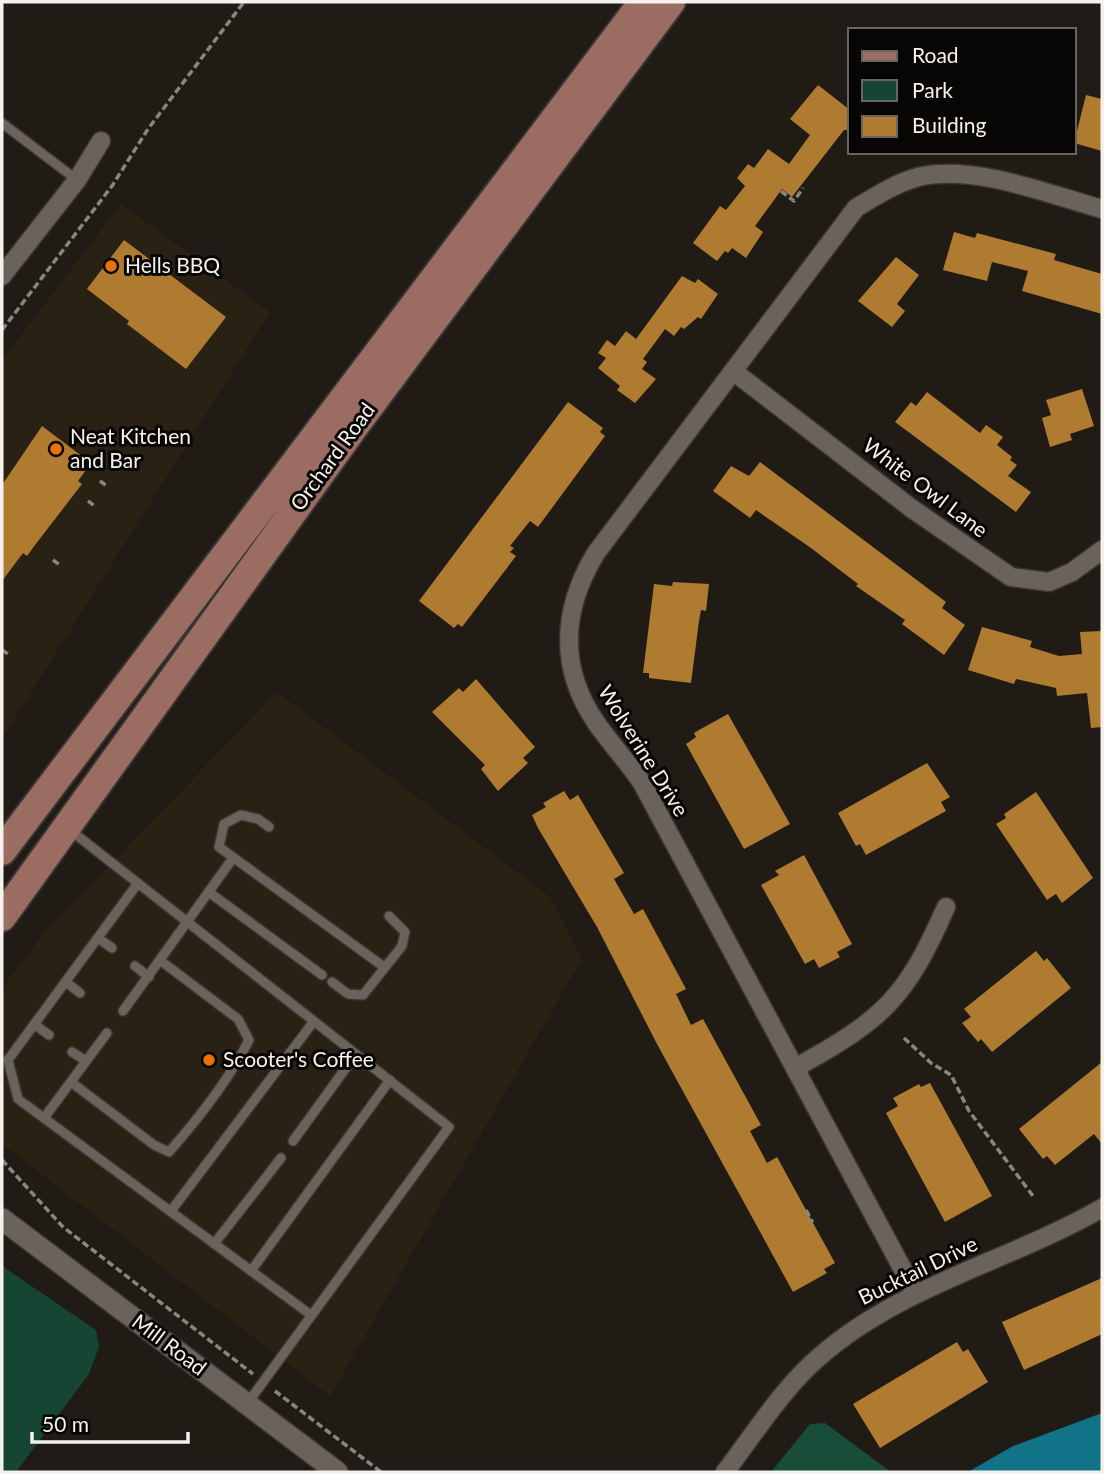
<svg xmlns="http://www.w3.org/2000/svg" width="1104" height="1474" font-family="Lato,sans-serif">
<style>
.built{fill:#2a2115}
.green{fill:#174533}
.forest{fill:#184d39}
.water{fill:#117388}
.building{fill:#af7b31}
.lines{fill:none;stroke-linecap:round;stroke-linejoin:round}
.service-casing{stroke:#393531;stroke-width:12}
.minor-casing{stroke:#393531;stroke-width:21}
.tertiary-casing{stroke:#393531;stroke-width:24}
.primary-casing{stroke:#393531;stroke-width:32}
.path{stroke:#89857f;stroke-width:3.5;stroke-dasharray:7 3.5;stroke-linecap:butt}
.service{stroke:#6a635b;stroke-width:9}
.minor{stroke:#6a635b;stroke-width:18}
.tertiary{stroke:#6a635b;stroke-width:21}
.primary{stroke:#9b6d62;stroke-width:28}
.food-dot{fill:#e8710a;stroke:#080604;stroke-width:2.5}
.labels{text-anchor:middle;stroke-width:6;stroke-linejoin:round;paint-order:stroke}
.poi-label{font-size:21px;fill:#f5f1ec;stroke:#080604;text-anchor:start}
.street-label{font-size:21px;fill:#f5f1ec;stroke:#080604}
</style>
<rect width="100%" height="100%" fill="#201b14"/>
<path class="built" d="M121 204 270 312 2 739V360Z
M277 692 549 896 582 959 330 1396 2 1144V988L44 933Z"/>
<path class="green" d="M2 1266 96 1330 99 1347 89 1374 16 1472H2Z"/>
<path class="forest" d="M825 1423 891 1472H771L810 1424Z"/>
<path class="water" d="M1102 1413V1472H968L1013 1446Z"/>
<path class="building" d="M818 85 850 110V130H844L792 197 782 189 755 226 763 232 746 258 732 248 728 253 725 251 717 261 693 243 720 206 726 210 745 186 737 178 748 164 754 168 768 149 789 164 810 135 790 119Z
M1086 95 1102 99V151L1074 143Z
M954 232 975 238 977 233 1056 254 1054 260 1102 274V314L1022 291 1028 271 992 262 987 281 943 270Z
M124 240 226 317 186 369 127 324 129 321 87 289Z
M896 257 919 275 897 304 905 311 892 327 858 301Z
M682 276 695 283 698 279 718 294 701 319 698 317 684 329 681 327 674 336 665 329 643 359 647 362 642 369 656 379 635 403 617 390 620 386 598 368 606 358 598 353 607 340 615 346 626 331 636 339Z
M1082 389 1094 426 1070 434 1072 440 1050 447 1042 418 1051 415 1046 400Z
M927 392 980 433 986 425 1003 437 997 445 1012 457 1010 460 1017 465 1008 476 1031 492 1016 512 895 422 911 402 916 406Z
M568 402 603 428 600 432 605 436 538 527 530 521 510 546 514 548 510 552 516 556 462 627 458 624 454 628 419 601Z
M42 426 91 463 78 481 82 484 35 545 27 556 23 553 2 581V485Z
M760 462 946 602 942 608 965 625 944 655 902 624 905 620 856 586 858 584 811 548 756 510 750 518 713 491 731 466 749 476Z
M673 582 709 584 706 611 701 610 699 621 691 683 649 678V673H643L654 584 672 586Z
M982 627 1032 641 1030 647 1059 656 1082 654 1080 632 1102 631V727L1091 728 1087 693 1057 696 1056 688 1016 679 1014 684 968 670Z
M476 679 535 747 523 758 528 763 498 791 481 769 485 765 432 712 459 688 463 692Z
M728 714 790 824 744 849 686 744 696 737 694 733 699 730Z
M927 763 950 797 941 802 946 811 866 855 860 844 856 846 838 813Z
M564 791 570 800 578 795 624 873 614 879 634 914 643 909 686 989 676 994 691 1025 703 1019 761 1125 750 1131 767 1163 777 1157 835 1263 824 1269 827 1273 793 1292 657 1044 597 927 538 828 532 815 546 807 543 803Z
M1036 792 1093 878 1062 903 1056 894 1047 900 996 824 1006 818 1004 814Z
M804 855 852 944 837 952 840 957 819 968 814 959 805 964 761 885 779 875 775 871Z
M1036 951 1044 961 1047 958 1071 988 992 1052 981 1039 978 1042 962 1023 971 1017 964 1009Z
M1102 1062V1144L1094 1134 1055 1165 1047 1156 1043 1159 1019 1129Z
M930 1083 992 1196 945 1222 886 1113 898 1106 893 1098 919 1084 921 1087Z
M1102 1278V1334L1024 1370 1002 1322Z
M957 1342 963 1352 968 1349 988 1382 880 1448 853 1404Z"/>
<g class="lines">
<g class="service-casing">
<path id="service" d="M2 123 77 180
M269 827 258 819 241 815 224 824 219 847 384 967
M70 830 449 1127 247 1404
M138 883 8 1060 18 1099 311 1315
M210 893 322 975
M98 938 112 948
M135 966 149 977
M66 982 80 993
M332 982 348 994 363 995 402 946 405 932 389 916
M123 1011 233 858
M34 1024 49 1035
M72 1052 86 1061
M71 1082 154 1145 169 1152C198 1119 229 1080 249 1040L238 1019 161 961
M44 1118 107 1033
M293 1141 356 1054
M171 1211 314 1021
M214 1244 281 1158
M251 1271 390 1080"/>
</g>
<g class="minor-casing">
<path id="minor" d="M2 276 77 180 101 141
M733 371 911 508 1011 577 1049 582 1072 572 1102 550
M795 1068C882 1020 906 999 946 907
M916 1294 642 783C628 762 611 744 597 724 558 668 562 609 596 553L856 208C876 196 896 183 918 177 974 164 1048 194 1102 209
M725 1472C755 1433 782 1389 819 1357 901 1285 1010 1261 1102 1208"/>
</g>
<g class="tertiary-casing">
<path id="tertiary" d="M2 1219 337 1472"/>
</g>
<g class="primary-casing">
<path id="primary" d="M2 851 643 2
M2 917 354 427 671 2"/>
</g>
<path class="path" d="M781 191 794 201 803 188
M2 330 112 186 148 129 244 2
M100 481 108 487
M88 501 96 507
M53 560 61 566
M2 650 8 654
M904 1038 931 1063 951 1075 969 1111 1033 1196
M2 1160 63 1227 253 1374
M806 1210 812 1221 808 1223
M275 1391 381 1472"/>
<use href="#service" class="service"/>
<use href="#minor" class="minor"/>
<use href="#tertiary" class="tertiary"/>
<use href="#primary" class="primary"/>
</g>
<g class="food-dot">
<circle cx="111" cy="266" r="7"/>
<circle cx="56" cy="449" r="7"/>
<circle cx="209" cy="1060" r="7"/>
</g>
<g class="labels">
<g class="poi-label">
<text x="125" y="273">Hells BBQ</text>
<text x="70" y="444">Neat Kitchen<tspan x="70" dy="24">and Bar</tspan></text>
<text x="223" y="1067">Scooter's Coffee</text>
</g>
<g class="street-label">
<text transform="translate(333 457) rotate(-54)" y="7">Orchard Road</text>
<text transform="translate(925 488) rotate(37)" y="7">White Owl Lane</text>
<text transform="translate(643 751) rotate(58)" y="7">Wolverine Drive</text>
<text transform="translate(918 1271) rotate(-26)" y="7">Bucktail Drive</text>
<text transform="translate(169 1345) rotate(37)" y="7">Mill Road</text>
</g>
</g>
<rect width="1104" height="1474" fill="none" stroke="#f5f1ec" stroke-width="7"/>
<rect x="848" y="28" width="228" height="126" fill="#080604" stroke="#676461" stroke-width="2"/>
<rect x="862" y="51" width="35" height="10" fill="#9b6d62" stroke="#676461" stroke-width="2"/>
<text x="912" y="63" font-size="21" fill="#f5f1ec">Road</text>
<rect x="862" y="80" width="35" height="21" fill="#174533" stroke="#676461" stroke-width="2"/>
<text x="912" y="98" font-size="21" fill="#f5f1ec">Park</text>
<rect x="862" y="116" width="35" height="21" fill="#af7b31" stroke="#676461" stroke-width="2"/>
<text x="912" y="133" font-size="21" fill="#f5f1ec">Building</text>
<path d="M32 1432v10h156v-10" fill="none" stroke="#f5f1ec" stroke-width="3.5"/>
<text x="42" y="1432" font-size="21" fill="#f5f1ec" stroke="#080604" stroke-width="5" paint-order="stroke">50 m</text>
</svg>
